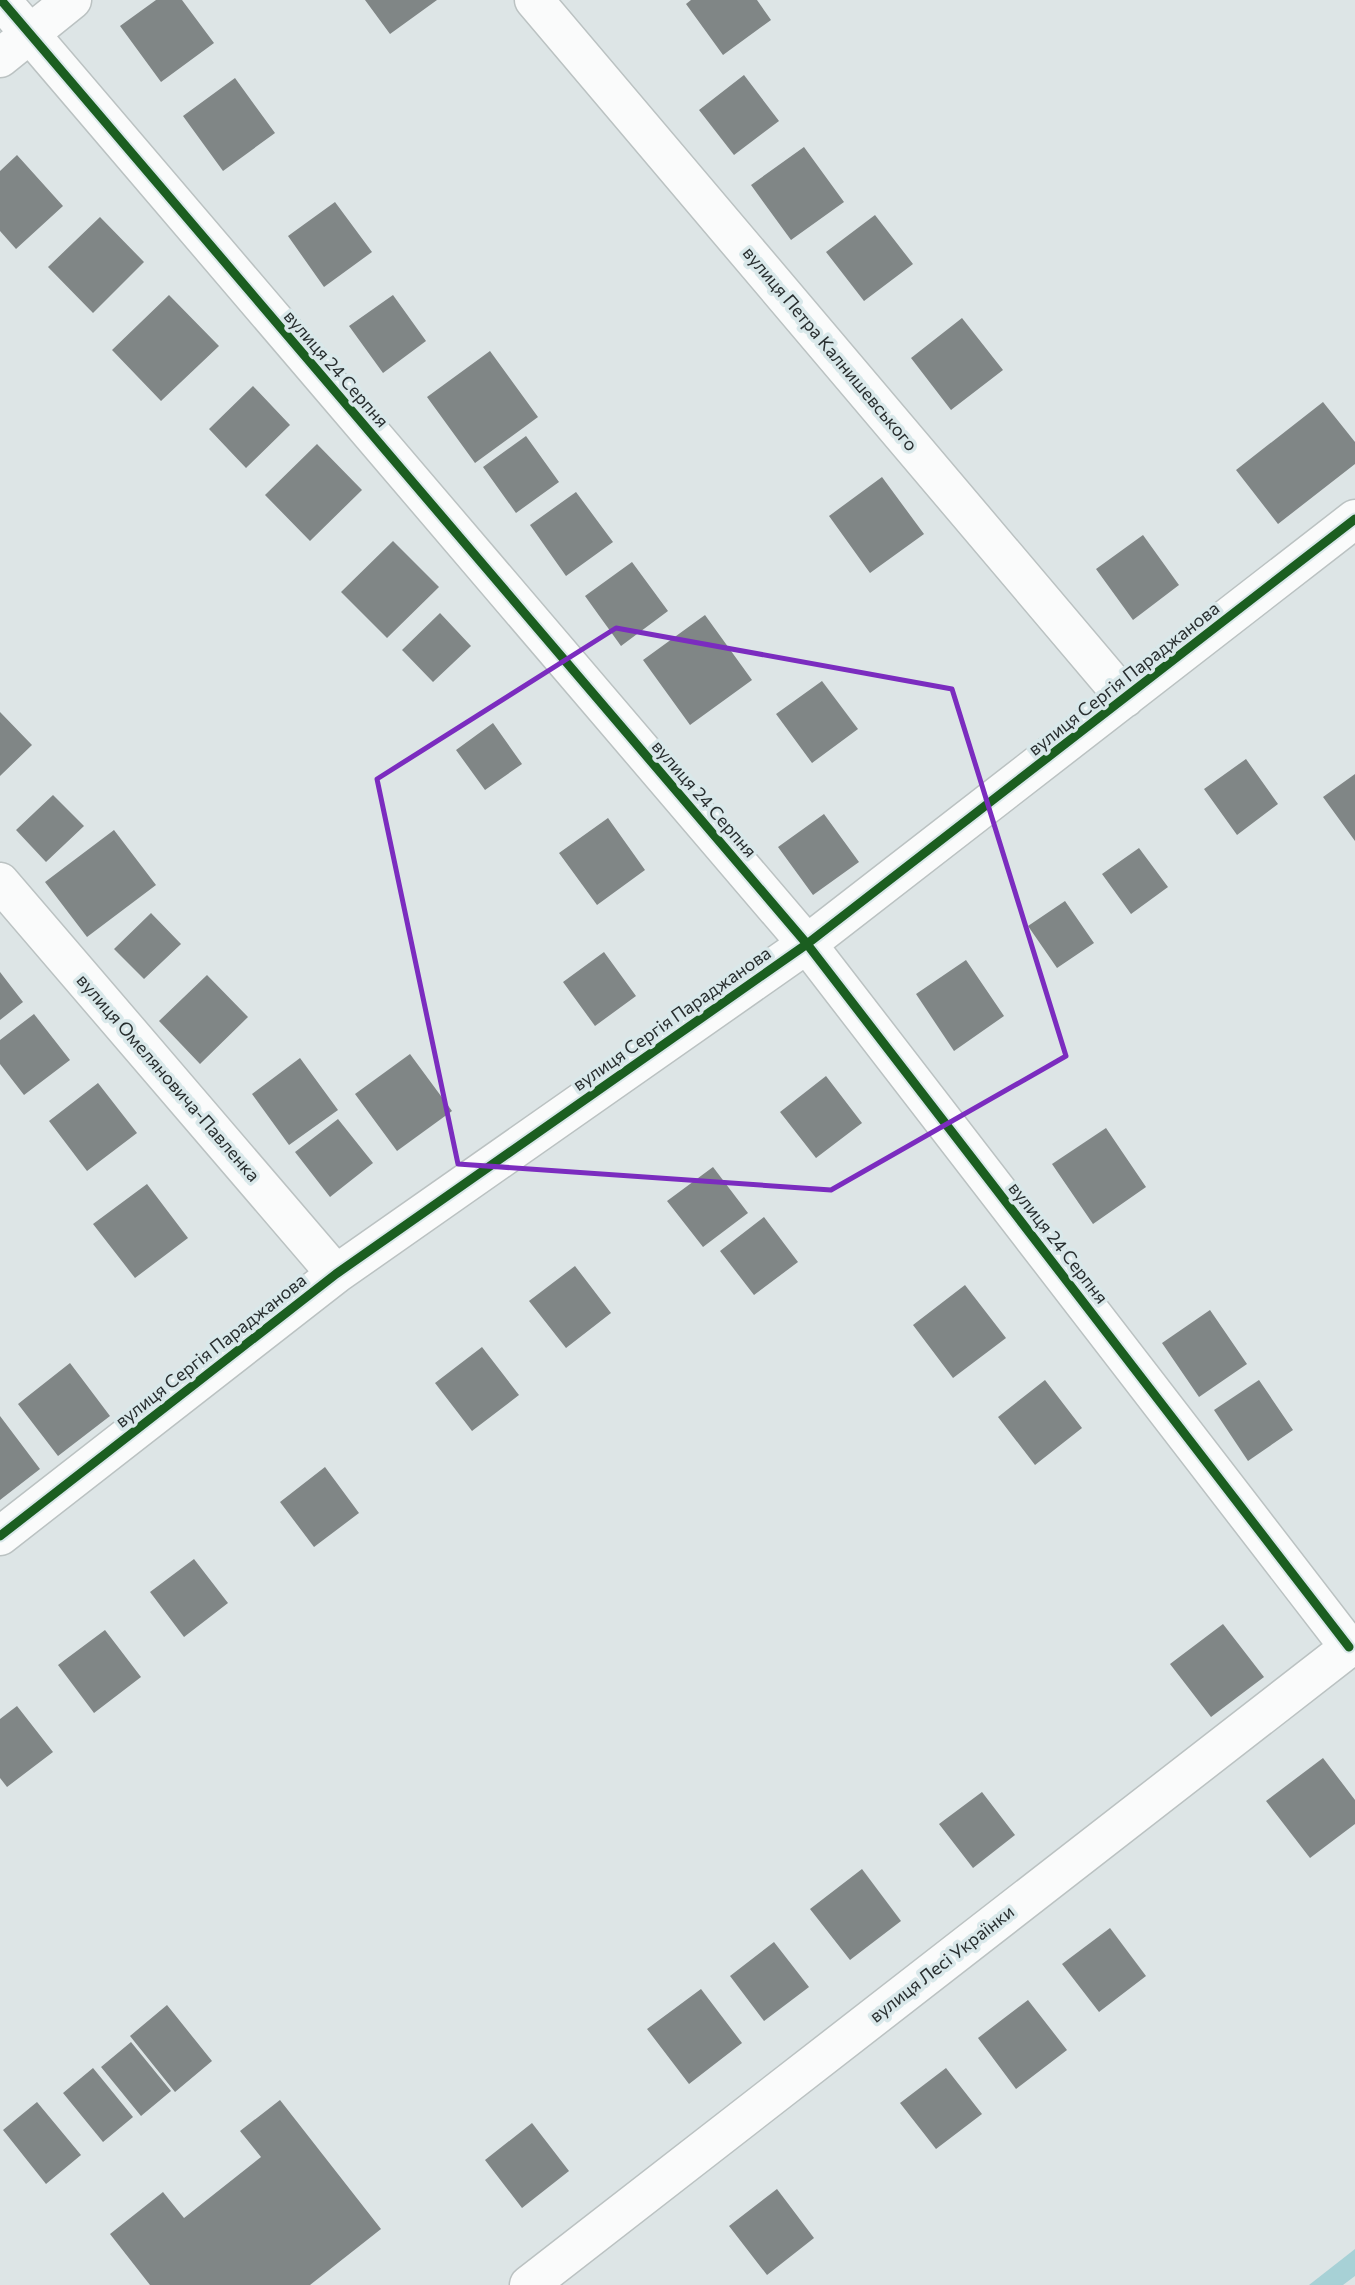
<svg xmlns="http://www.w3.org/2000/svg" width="1355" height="2285" font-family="Commissioner,sans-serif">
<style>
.green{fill:#a7d1d6}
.building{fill:#808686}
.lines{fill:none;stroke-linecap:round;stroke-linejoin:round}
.minor-casing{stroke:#bbc2c2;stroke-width:41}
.minor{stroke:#fafbfb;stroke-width:38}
.cycleway-casing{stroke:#d9e8ea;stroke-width:13}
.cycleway{stroke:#1b5e20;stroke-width:9}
.marked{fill:none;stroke:#7b2cbf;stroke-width:5;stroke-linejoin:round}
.labels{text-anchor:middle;stroke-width:7;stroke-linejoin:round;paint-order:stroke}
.street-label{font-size:18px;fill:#282e2f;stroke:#d9e8ea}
</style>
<rect width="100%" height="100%" fill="#dde5e6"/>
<path class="green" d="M1355 2249V2276L1343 2285H1309Z"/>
<path class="building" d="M156 0H182L214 43 161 82 120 26Z
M365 0H437L390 34Z
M691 0H757L771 20 723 55 686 4Z
M744 75 779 121 734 155 699 110Z
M235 78 275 133 223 171 183 116Z
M804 147 844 202 791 240 751 185Z
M17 155 63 206 16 249 0 231V171Z
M335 202 372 252 324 287 288 236Z
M875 215 913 264 864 301 826 252Z
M100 217 144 262 93 313 48 267Z
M169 295 219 346 161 401 112 350Z
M393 295 426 341 383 373 349 326Z
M962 318 1003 370 951 410 911 358Z
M490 351 538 417 475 463 427 397Z
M253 386 290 425 246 468 209 429Z
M1323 402 1355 442V464L1278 524 1236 470Z
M526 436 559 482 516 513 483 467Z
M317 444 362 490 310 541 265 495Z
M882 477 924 534 870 573 829 516Z
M576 492 613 542 566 576 530 525Z
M1143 535 1179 585 1133 620 1096 569Z
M393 541 439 587 387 638 341 592Z
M632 562 668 611 621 646 585 596Z
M440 613 471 646 433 682 402 650Z
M705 615 752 680 690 725 643 660Z
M822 681 858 729 812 763 776 714Z
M0 712 32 745 0 776Z
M493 723 522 764 485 790 456 750Z
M1246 759 1278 804 1237 835 1204 789Z
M1355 774V841L1323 797Z
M53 795 84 826 46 862 16 830Z
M824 814 859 862 813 895 778 847Z
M608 818 645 870 597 905 559 853Z
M114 830 156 885 87 937 45 882Z
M1139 848 1168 887 1131 914 1102 874Z
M1065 901 1094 943 1057 968 1028 926Z
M151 913 181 944 144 979 114 949Z
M604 952 636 996 595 1026 563 982Z
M966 960 1004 1016 954 1051 916 994Z
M0 972 23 1002 0 1020Z
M207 975 248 1017 200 1064 159 1021Z
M34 1014 70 1060 24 1095 0 1064V1040Z
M410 1054 452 1111 397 1151 355 1094Z
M300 1058 338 1110 289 1145 252 1094Z
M826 1076 862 1123 816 1158 780 1112Z
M98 1083 137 1133 87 1171 49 1121Z
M338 1119 373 1163 330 1197 295 1152Z
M1106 1128 1146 1187 1093 1224 1052 1164Z
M713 1167 748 1213 703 1247 667 1201Z
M147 1184 188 1238 135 1278 93 1224Z
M764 1217 798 1262 754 1295 720 1251Z
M575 1266 611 1313 566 1348 529 1301Z
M965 1285 1006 1338 953 1378 913 1325Z
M1210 1310 1247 1364 1199 1397 1162 1343Z
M482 1347 519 1395 472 1431 435 1383Z
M70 1363 110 1416 58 1456 18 1404Z
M1045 1380 1082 1428 1035 1465 998 1417Z
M1259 1380 1293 1430 1248 1461 1214 1410Z
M0 1416 40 1469 0 1500Z
M325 1467 359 1513 314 1547 280 1502Z
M194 1559 228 1603 184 1637 150 1592Z
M1223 1624 1264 1677 1211 1717 1170 1664Z
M105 1630 141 1677 94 1713 58 1665Z
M17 1706 53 1752 7 1787 0 1778V1719Z
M1323 1758 1355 1800V1824L1310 1858 1266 1801Z
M982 1792 1015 1835 973 1868 939 1824Z
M862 1869 901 1921 850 1960 810 1909Z
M1110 1928 1146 1976 1099 2012 1062 1964Z
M774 1942 809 1987 764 2021 730 1976Z
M701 1989 742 2043 689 2084 647 2029Z
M1028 2000 1067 2050 1016 2089 978 2038Z
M167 2005 212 2061 175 2092 130 2036Z
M131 2042 171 2091 141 2116 101 2067Z
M93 2068 133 2117 103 2142 63 2093Z
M946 2068 982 2114 936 2149 900 2103Z
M280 2100 381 2229 310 2285H150L110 2234 163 2192 184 2218 261 2157 240 2131Z
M37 2102 81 2155 46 2184 3 2130Z
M532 2123 569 2171 522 2208 485 2160Z
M777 2189 814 2238 767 2275 729 2226Z"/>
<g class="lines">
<g class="minor-casing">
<path id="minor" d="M1 0 807 944 1349 1647
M534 0 1125 698
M0 58 72 0
M0 882 336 1274
M0 1536 336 1274 807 944 1355 519
M529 2285 1355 1643"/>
</g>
<use href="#minor" class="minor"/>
<g class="cycleway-casing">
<path id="cycleway" d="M1 0 807 944 1349 1647
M0 1536 336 1274 807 944 1355 519"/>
</g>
<use href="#cycleway" class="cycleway"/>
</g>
<path class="marked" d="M616 628 952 689 1066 1056 831 1190 458 1164 377 779Z"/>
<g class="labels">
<g class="street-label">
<text transform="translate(830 349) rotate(50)" y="6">вулиця Петра Калнишевського</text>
<text transform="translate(336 369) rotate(49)" y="6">вулиця 24 Серпня</text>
<text transform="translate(1124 679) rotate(-38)" y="6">вулиця Сергія Параджанова</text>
<text transform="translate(704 799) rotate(49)" y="6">вулиця 24 Серпня</text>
<text transform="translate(672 1019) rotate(-35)" y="6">вулиця Сергія Параджанова</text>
<text transform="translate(168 1078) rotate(49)" y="6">вулиця Омеляновича-Павленка</text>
<text transform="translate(1058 1243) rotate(52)" y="6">вулиця 24 Серпня</text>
<text transform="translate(211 1351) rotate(-38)" y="6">вулиця Сергія Параджанова</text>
<text transform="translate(942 1964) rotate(-38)" y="6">вулиця Лесі Українки</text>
</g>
</g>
</svg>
